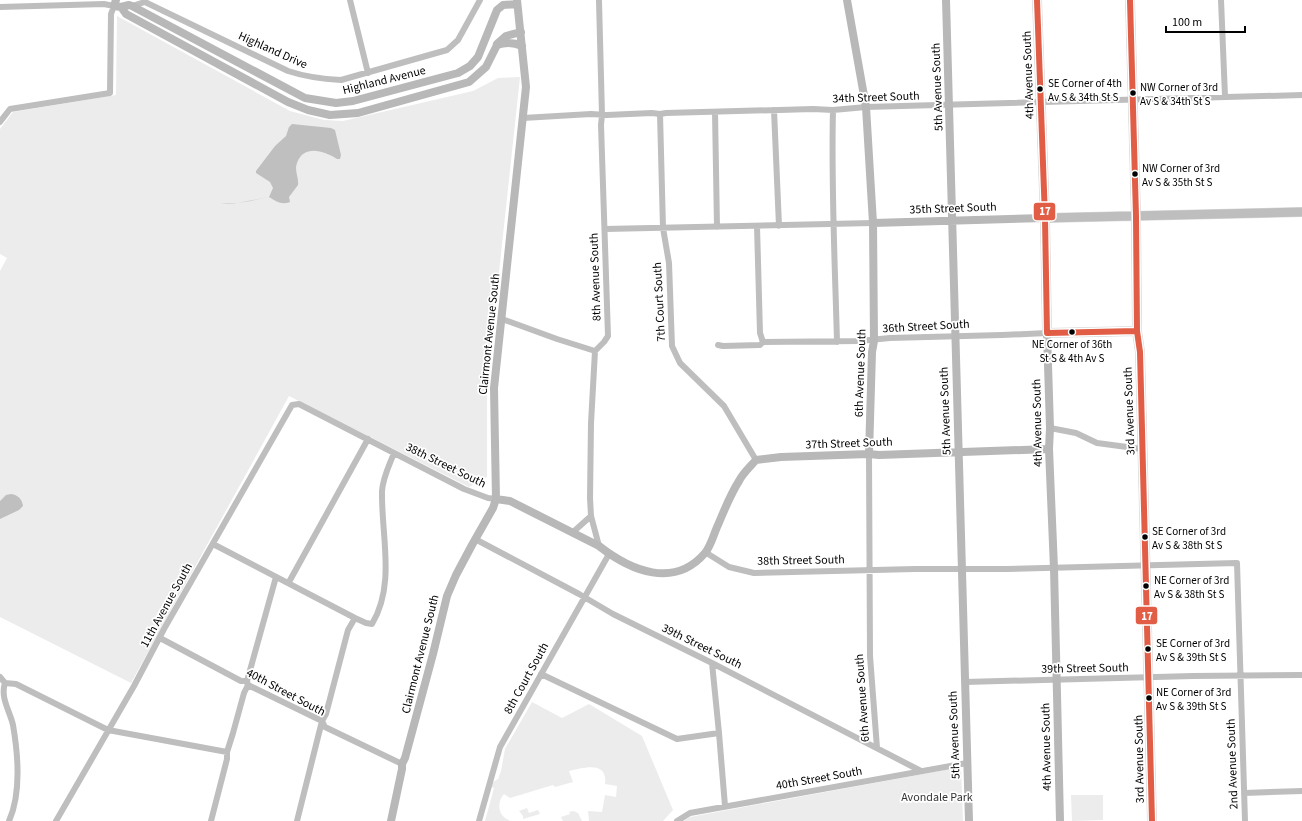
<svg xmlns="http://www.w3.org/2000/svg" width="1302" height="821" font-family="'Source Sans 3',sans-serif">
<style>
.green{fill:#ececec}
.water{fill:#bfbfbf}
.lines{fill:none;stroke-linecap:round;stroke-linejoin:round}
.primary-casing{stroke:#dbdbdb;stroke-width:10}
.street{stroke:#bebebe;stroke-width:6}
.secondary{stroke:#b8b8b8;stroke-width:8}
.primary{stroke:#bebebe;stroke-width:9}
.bus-1-casing{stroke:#fff;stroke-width:9}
.bus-1{stroke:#e15d46;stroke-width:6}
.bus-dot{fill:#000;stroke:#fff;stroke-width:1.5}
.labels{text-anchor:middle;stroke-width:3.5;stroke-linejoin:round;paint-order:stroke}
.bus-label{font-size:11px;fill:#000;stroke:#fff;text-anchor:start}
.street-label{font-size:12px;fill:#000;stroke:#fff}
.park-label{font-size:12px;fill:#333;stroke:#fff}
.line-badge{stroke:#fff;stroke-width:1.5}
.badge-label{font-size:11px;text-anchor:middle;font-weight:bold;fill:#fff}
</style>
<rect width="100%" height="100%" fill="#fff"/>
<path class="green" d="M117 16 290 111 324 120 343 121 473 91 498 78 520 77 487 384V477L469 487 289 396 131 683 0 617V271L7 258 0 254V129L13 112 116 95Z
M532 702 562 718 589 704 642 736 673 810 663 821H589L588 811 602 812 605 795 616 797 617 786 605 784C608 760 583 768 569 771L573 782 555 787 553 785 510 798 504 794C496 803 498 817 511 821H485L494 788 491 787 493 782 498 779 501 771 505 749Z
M961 767 963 821H683L690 817Z
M1071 795H1103V820L1072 821Z
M527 808 529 813 538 810 540 814 523 819V816L519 811Z
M573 811 578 813 582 821H563L561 817 570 814 569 812Z"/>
<path class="water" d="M292 124 331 128 335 130 341 155 340 159H337C324 151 304 144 297 163 294 170 299 178 298 185L289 197 290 202C282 205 277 202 269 197 253 200 237 205 220 203H237L269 197 273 188 270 182 256 173V171L275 146 286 136 289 127Z
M11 494C18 495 22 499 23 506L19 510 0 519V501L6 495Z"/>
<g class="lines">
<g class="primary-casing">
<path id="primary" d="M1037 0 1045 218 1047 333 1137 331
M1130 0 1136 216 1137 331 1140 352 1152 821
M1045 218 1302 212"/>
</g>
<path class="street" d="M350 0 368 73
M1221 0 1225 96
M132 6 145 2 288 71C306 77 322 79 341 80L447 50 458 40 480 0
M0 7 104 4 114 6 111 14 110 93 10 109 0 122
M774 110 779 226
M833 110C831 187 835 264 837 342
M715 112 717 227
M660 114 663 228 669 263 672 346 680 363 724 406 756 460
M523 118 591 114 607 115 652 113 660 114 666 113 813 109 833 110 866 107 1302 95
M757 226 760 333 763 342
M605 229 873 223
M502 319 557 339 595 351
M718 345 723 346 760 345 763 342 859 341 890 338 1002 335 1047 333
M1050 428 1076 433 1097 443 1142 449
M869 454 870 656 877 748
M572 533 591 516
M475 539 579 594 613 614 712 663 921 771
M213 544 355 618 366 623 372 624C396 584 381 535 382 491 383 477 389 466 394 453
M599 546 591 516 590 498 591 423 595 351 604 342 608 336 601 125 602 115 599 1
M705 552 729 567 754 573 915 569H1007L1237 563 1245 821
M289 582 368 439
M160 638 241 681H246L248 685 322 721 325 727 402 764
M712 663 719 733 725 806
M541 674 677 739 719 733
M0 677 5 683 16 684 108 730 227 752
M965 682 1193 676 1302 675
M5 683C0 698 10 711 13 725 18 754 21 794 9 821
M1244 793 1302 791
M56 821 134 686 164 629 292 405 299 404 464 489 488 498 496 499
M211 821 227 759V752L233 733 244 693 248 685 247 681 276 577
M297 821 322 721 326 714 348 630 355 618
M479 821 500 747 609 554
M677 821 690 813 967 763"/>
<path class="secondary" d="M116 0 114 6 121 7 129 5 132 6 305 98 336 103 353 101 458 73 470 66 478 57 497 10 503 5 517 4
M847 0 866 107 873 223 874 341 872 352 869 454
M946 0 969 821
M121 7 126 14 288 102 308 110 330 115 358 113 469 82 486 67 497 45C506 42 513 42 522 46
M497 44 506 36 521 32
M873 223 1045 218
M1047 333 1050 428 1049 449 1054 568 1060 821
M496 499 510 501 599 546C631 571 674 589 705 553 711 546 714 533 718 525 724 511 730 495 739 481 743 473 750 467 756 460L781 457 869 454 879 455 1049 449
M391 821 402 769V764L405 758 433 654 447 596 456 575 472 545 493 508 496 499 494 388 526 87 517 0"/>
<use href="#primary" class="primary"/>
<g class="bus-1-casing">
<path id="bus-1" d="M1037 0 1045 218 1047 333 1137 331
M1130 0 1136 216 1137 331 1140 352 1152 821"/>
</g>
<use href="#bus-1" class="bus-1"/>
</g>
<g class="bus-dot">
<circle cx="1040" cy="89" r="3.5"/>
<circle cx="1133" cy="93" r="3.5"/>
<circle cx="1135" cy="174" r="3.5"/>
<circle cx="1072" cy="332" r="3.5"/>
<circle cx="1145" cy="537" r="3.5"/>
<circle cx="1146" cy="586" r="3.5"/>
<circle cx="1148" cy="649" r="3.5"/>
<circle cx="1149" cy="698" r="3.5"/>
</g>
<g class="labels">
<g class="bus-label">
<text x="1048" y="87">SE Corner of 4th<tspan x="1048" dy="14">Av S &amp; 34th St S</tspan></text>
<text x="1140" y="91">NW Corner of 3rd<tspan x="1140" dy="14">Av S &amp; 34th St S</tspan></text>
<text x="1142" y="172">NW Corner of 3rd<tspan x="1142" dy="14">Av S &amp; 35th St S</tspan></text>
<text x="1072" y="348" text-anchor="middle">NE Corner of 36th<tspan x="1072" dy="14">St S &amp; 4th Av S</tspan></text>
<text x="1152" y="535">SE Corner of 3rd<tspan x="1152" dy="14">Av S &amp; 38th St S</tspan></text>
<text x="1154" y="584">NE Corner of 3rd<tspan x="1154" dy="14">Av S &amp; 38th St S</tspan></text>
<text x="1156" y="647">SE Corner of 3rd<tspan x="1156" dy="14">Av S &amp; 39th St S</tspan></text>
<text x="1156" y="696">NE Corner of 3rd<tspan x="1156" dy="14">Av S &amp; 39th St S</tspan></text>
</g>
<g class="street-label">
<text transform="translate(273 50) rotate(24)" y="4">Highland Drive</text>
<text transform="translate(1028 75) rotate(-92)" y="4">4th Avenue South</text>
<text transform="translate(384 80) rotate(-14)" y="4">Highland Avenue</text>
<text transform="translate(937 87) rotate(-92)" y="4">5th Avenue South</text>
<text transform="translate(876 97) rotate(-2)" y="4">34th Street South</text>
<text transform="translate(953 208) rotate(-2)" y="4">35th Street South</text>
<text transform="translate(595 277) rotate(-92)" y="4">8th Avenue South</text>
<text transform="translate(659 302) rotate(-93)" y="4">7th Court South</text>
<text transform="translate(926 326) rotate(-3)" y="4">36th Street South</text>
<text transform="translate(489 334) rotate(-84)" y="4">Clairmont Avenue South</text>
<text transform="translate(860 373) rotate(-88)" y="4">6th Avenue South</text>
<text transform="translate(945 411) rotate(-92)" y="4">5th Avenue South</text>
<text transform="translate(1129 411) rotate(-92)" y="4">3rd Avenue South</text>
<text transform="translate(1037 423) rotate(-91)" y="4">4th Avenue South</text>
<text transform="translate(849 443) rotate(-2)" y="4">37th Street South</text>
<text transform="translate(446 465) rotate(26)" y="4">38th Street South</text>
<text transform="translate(801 560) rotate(-1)" y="4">38th Street South</text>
<text transform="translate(166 605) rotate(-61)" y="4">11th Avenue South</text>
<text transform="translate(702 646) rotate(26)" y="4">39th Street South</text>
<text transform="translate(420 654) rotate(-76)" y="4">Clairmont Avenue South</text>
<text transform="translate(1085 668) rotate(-1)" y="4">39th Street South</text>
<text transform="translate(526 678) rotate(-61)" y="4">8th Court South</text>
<text transform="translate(286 692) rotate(28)" y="4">40th Street South</text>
<text transform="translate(862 698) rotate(-94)" y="4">6th Avenue South</text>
<text transform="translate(954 735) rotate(-92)" y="4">5th Avenue South</text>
<text transform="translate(1046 747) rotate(-91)" y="4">4th Avenue South</text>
<text transform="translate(1139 759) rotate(-91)" y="4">3rd Avenue South</text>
<text transform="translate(1232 764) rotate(-92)" y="4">2nd Avenue South</text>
<text transform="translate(819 778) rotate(-10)" y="4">40th Street South</text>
</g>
<g class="park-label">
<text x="937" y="801">Avondale Park</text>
</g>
</g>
<g class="line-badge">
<rect x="1033" y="202" width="23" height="19" rx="4" fill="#e15d46"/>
<rect x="1135" y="606" width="23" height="19" rx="4" fill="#e15d46"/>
</g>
<g class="badge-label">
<text x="1045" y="215">17</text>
<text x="1147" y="620">17</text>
</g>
<path d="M1166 26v6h79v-6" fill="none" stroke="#000000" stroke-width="2"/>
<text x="1172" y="26" font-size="12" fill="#000000" stroke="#ffffff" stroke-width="3" paint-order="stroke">100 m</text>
</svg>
